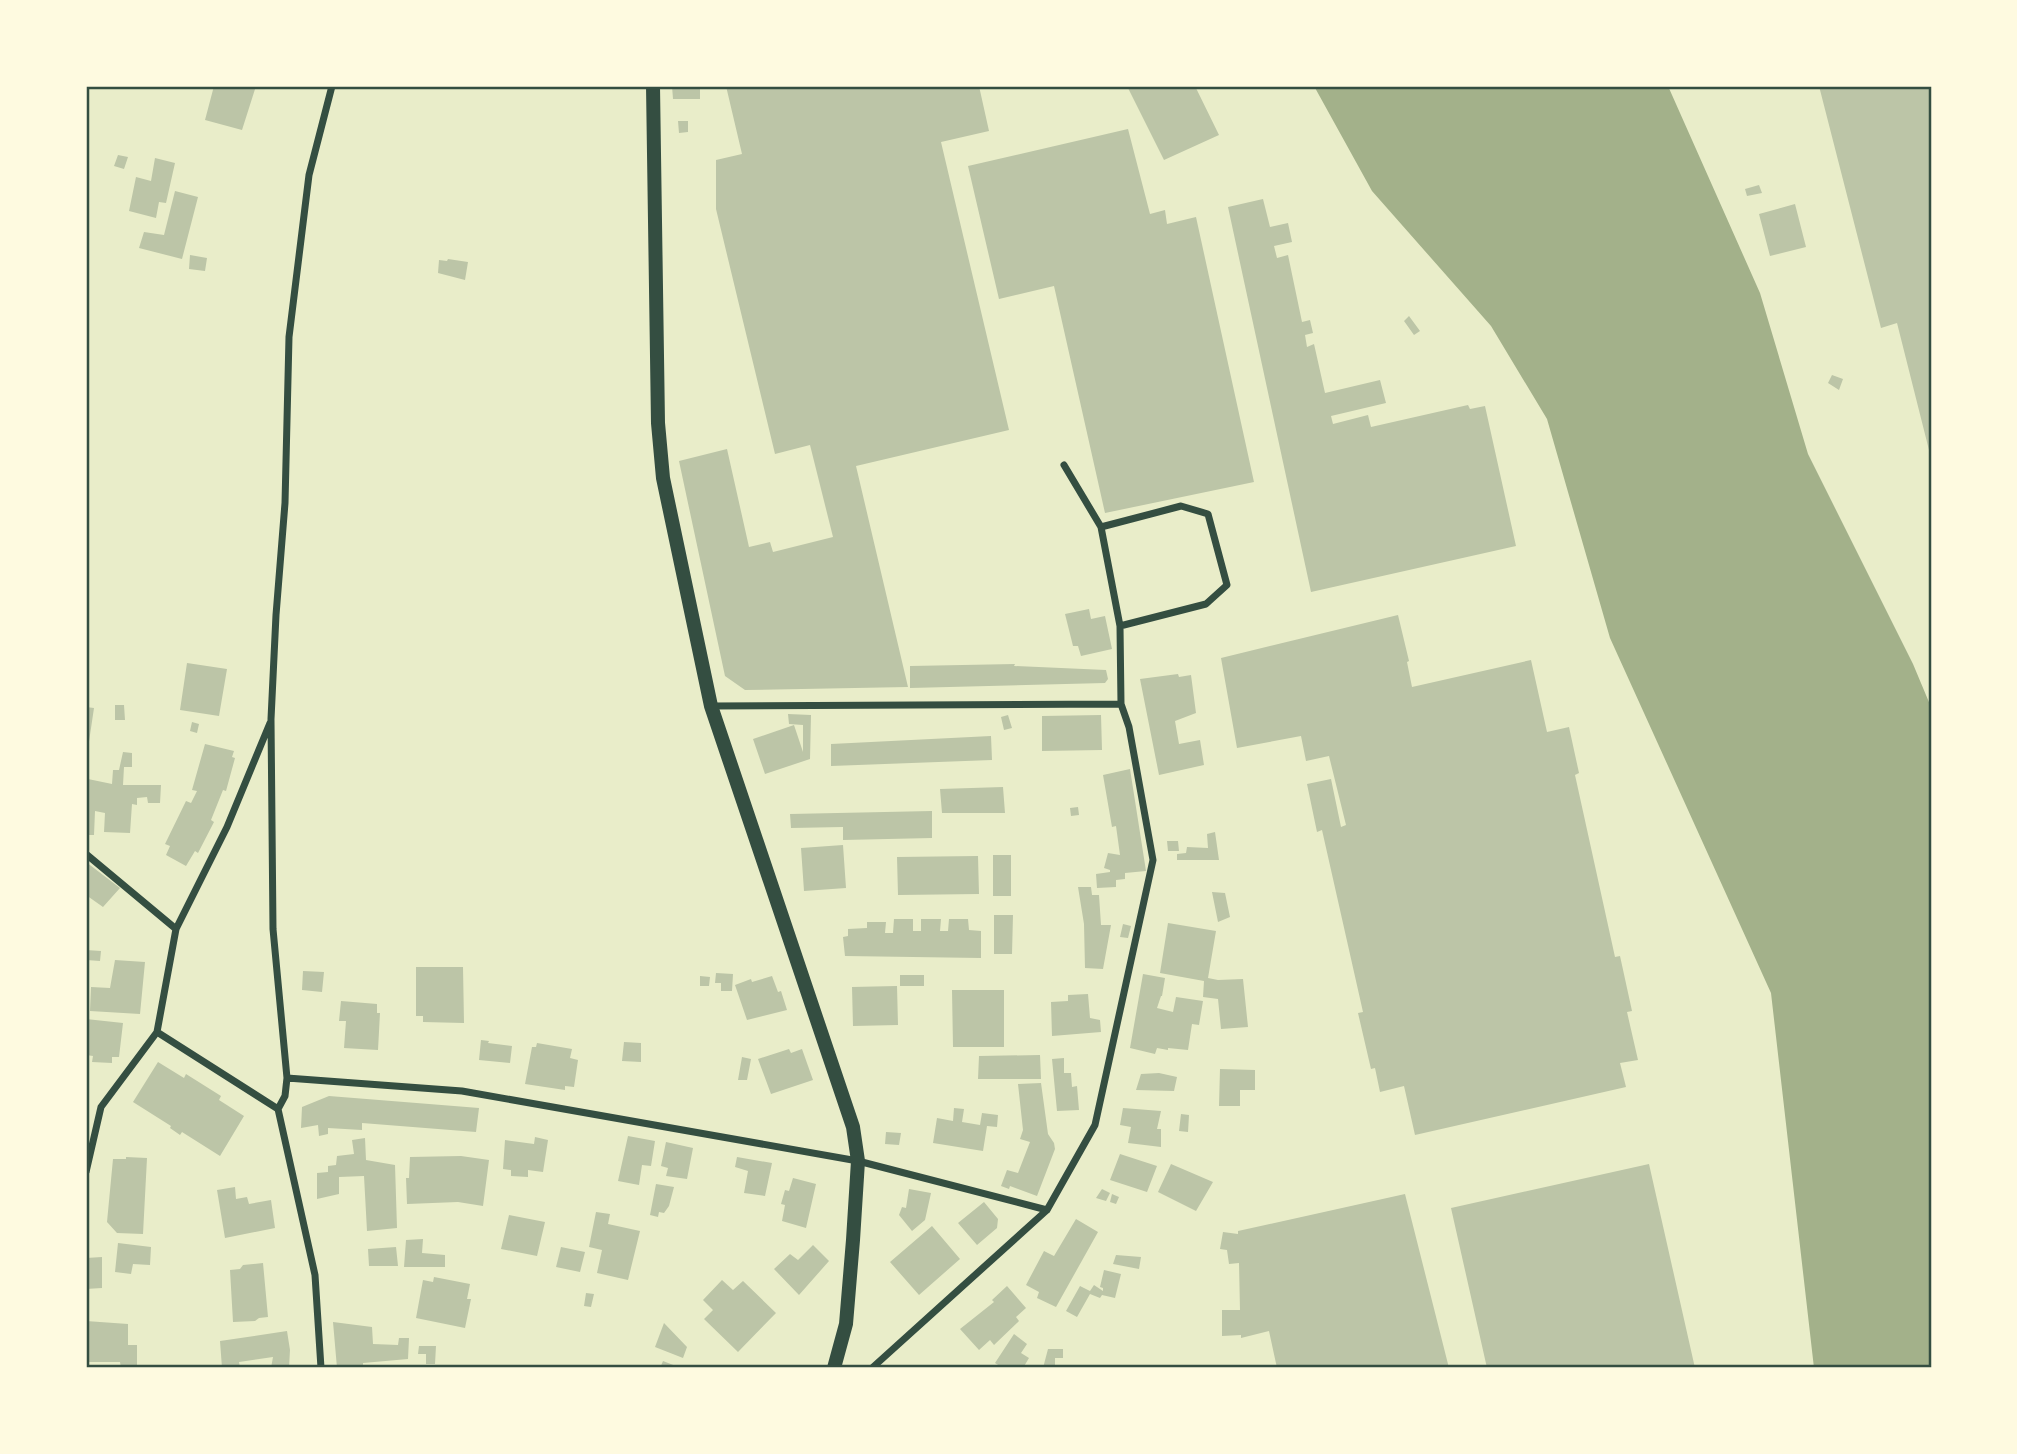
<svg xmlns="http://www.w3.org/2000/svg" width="2017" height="1454" font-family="'Roboto Condensed',sans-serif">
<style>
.water{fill:#a3b18a}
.building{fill:#bcc5a7}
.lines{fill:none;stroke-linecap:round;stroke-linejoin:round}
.minor{stroke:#344e41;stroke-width:7}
.secondary{stroke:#344e41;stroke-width:14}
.neatline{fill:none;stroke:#344e41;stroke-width:2.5}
</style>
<rect width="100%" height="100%" fill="#e9edc9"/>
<path class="water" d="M1314 86H1668L1760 293 1808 454 1913 664 1931 707V1368H1814L1771 993 1610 638 1547 419 1491 326 1372 191Z"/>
<path class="building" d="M214 86H256L242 130 205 120Z
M672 86H700V99H673Z
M726 86H979L989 131 941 142 1009 430 856 466 908 687 745 690 725 676 679 461 727 449 749 547 770 542 773 552 833 537 810 445 775 454 716 209V160L742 154Z
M1127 86H1195L1219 135 1164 160Z
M1819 86H1931V458L1897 323 1881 328Z
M678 121H688V132L679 133Z
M1128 129 1150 214 1165 210 1167 224 1196 217 1254 482 1105 513 1054 286 999 299 968 166Z
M118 155 128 157 124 169 114 166Z
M155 158 175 163 166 203 159 202 156 218 129 211 136 177 151 181Z
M1759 185 1762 193 1747 196 1745 189Z
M175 191 198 197 182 259 139 248 144 232 164 235Z
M1263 199 1270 227 1288 223 1292 242 1274 246 1277 258 1288 255 1302 322 1310 320 1313 333 1305 335 1307 347 1314 344 1325 393 1380 380 1386 403 1331 416 1333 424 1368 415 1371 427 1468 405 1470 409 1485 406 1516 546 1311 592 1228 207Z
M1795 204 1806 247 1770 256 1759 214Z
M190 255 207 258 205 271 189 269Z
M448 259 468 262 465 280 438 273 439 260 447 261Z
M1409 316 1420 331 1414 335 1404 321Z
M1832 375 1843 379 1839 390 1828 383Z
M1089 609 1091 619 1105 616 1112 649 1081 656 1078 646H1073L1065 614Z
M1398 615 1409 661 1407 662 1412 687 1531 660 1547 732 1569 727 1579 773 1575 775 1615 957 1620 956 1632 1011 1627 1012 1638 1060 1620 1063 1626 1087 1415 1135 1404 1086 1380 1092 1375 1068 1371 1069 1358 1013 1363 1012 1322 830 1317 832 1307 784 1331 779 1341 827 1346 825 1329 756 1306 761 1301 736 1237 748 1221 658Z
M187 663 227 669 219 716 180 710Z
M1015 664 1014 666 1106 670 1108 679 1105 683 910 688V666Z
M1178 674 1179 677 1191 675 1196 713 1175 721 1179 744 1200 740 1204 765 1159 775 1140 679Z
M115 705H124L125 720H115Z
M86 707 94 708 87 755 86 754Z
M788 714 811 715 810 759 765 774 753 739 794 725 803 752V725L789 724Z
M1008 715 1012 728 1004 730 1001 717Z
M1101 715 1102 750 1042 751V716Z
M192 722 199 724 197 733 190 731Z
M991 736 992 760 831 766V744Z
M205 744 234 751 232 757 235 758 226 791 223 790 211 820 214 822 198 853 195 851 186 866 166 855 170 846 165 844 186 801 191 803 197 791 192 790Z
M123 752 132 753V767H124L123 785H161L160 803H148L147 797 137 798V805L132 804 130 833 104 832 105 813 95 811 94 835H87L86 797 88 779 112 784 113 770H119Z
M1130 769 1146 871 1125 873V879L1116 880V887L1097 888 1096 874 1110 872V870L1104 868 1108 853 1120 855 1116 826 1112 827 1103 775Z
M1003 787 1005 813H942L940 789Z
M1078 807 1079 815 1071 816 1070 808Z
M932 811V838L843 840V827L791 828 790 814Z
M1215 832 1219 860H1177V854L1186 853 1187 847 1208 848 1207 834Z
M1167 841H1178L1179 851H1168Z
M843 845 846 888 804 891 801 848Z
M993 855H1011V896H993Z
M978 856 979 894 898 895 897 857Z
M86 862 120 888 103 907 86 895Z
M1078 887H1091L1092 895H1099L1101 925H1111L1103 969 1085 968 1084 924Z
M1212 892 1225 893 1230 917 1218 922Z
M994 915H1013L1012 954H994Z
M894 919H913V931H921V919H941L940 931H948L949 919H968L969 930 981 931V958L845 956 843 937 848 936V929L867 928V922H886L885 933H893Z
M1168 923 1216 931 1208 978 1218 980 1243 979 1248 1027 1221 1029 1218 999 1203 997 1204 981 1160 973Z
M1123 924 1131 926 1128 938 1120 937Z
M86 950 101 951 100 961 86 960Z
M115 960 145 962 140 1014 90 1011 91 987 110 988Z
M416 967H463L464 1023 423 1022V1016H416Z
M303 971 324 972 322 992 302 990Z
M716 973 733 974 732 991H721V983H715Z
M1143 974 1165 978 1162 996H1161L1157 1008 1173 1012 1176 997 1203 1001 1199 1025 1192 1024 1188 1050 1168 1048V1050L1157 1048 1155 1054 1130 1048Z
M900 975H924V986H900Z
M700 976 710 977 709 986H700Z
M772 976 778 992 781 991 787 1010 747 1020 735 985 751 979 752 982Z
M897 986 898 1025 853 1026 852 987Z
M952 990H1004V1047H953Z
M1088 994 1090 1018 1100 1020 1101 1032 1052 1036 1051 1002 1068 1001V995Z
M341 1001 377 1004V1013H380L378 1050 344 1048 346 1021H339Z
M86 1019 123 1023 119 1057H112V1063L92 1062 93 1056 86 1055Z
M481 1040 489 1041 488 1043 512 1046 510 1063 479 1060Z
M624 1042 641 1043V1062L622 1061Z
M537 1043 572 1049 570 1058 578 1060 574 1087 565 1086V1090L525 1084 532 1047H536Z
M789 1049 791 1053 802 1049 813 1080 771 1094 758 1059Z
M1040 1055 1041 1079H978L979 1056Z
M742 1057 751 1059 747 1080H738Z
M1064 1058V1073H1071L1072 1087 1077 1086 1079 1110 1057 1111 1052 1059Z
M158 1062 184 1078 186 1074 221 1096 219 1100 244 1116 220 1156 182 1132 180 1135 170 1128 171 1126 133 1102Z
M1220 1069 1255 1070V1090H1240V1106H1219Z
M1159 1073 1177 1077 1174 1091 1136 1090 1141 1074Z
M1041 1083 1048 1134 1054 1143 1055 1149 1037 1196 1010 1186 1009 1189 1001 1186 1007 1170 1018 1173 1030 1142 1020 1139 1023 1130 1018 1084Z
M329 1096 479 1108 476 1132 362 1123V1130L328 1128V1134L319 1136 318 1125 301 1128 302 1107Z
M954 1108 964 1109 962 1122 980 1125 982 1113 998 1115 997 1127 987 1126 983 1151 933 1143 937 1118 953 1121Z
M1123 1108 1161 1111 1157 1129H1161V1147L1128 1143 1131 1127 1120 1125Z
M1181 1114 1189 1115 1188 1132 1179 1131Z
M886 1132 901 1133 899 1145 885 1144Z
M628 1136 655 1141 651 1166 642 1165 639 1185 618 1181Z
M535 1137 548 1140 543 1172 528 1170V1177L511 1176V1170L503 1169 505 1140 534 1144Z
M365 1138 366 1160 395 1165 397 1228 367 1231 364 1176 339 1177V1194L317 1199V1173L328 1172V1166L336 1165 337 1156 354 1154 352 1140Z
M666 1142 693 1148 687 1179 666 1176 668 1168 661 1166Z
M1120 1154 1157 1166 1147 1192 1110 1180Z
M461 1156 489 1160 483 1206 458 1202 407 1204 406 1178H409L410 1157Z
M126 1157 147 1158 143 1234 117 1233 107 1222 113 1159H126Z
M737 1157 772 1163 765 1196 744 1193 748 1171 735 1167Z
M1171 1164 1213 1182 1196 1211 1158 1192Z
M1649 1164 1695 1368H1487L1451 1208Z
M793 1178 816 1184 806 1228 782 1221 785 1205 781 1204 785 1190 789 1191Z
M656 1184 674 1187 669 1206 664 1213 659 1212 658 1217 650 1215Z
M235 1187 236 1199 247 1197 249 1204 271 1200 275 1228 225 1238 217 1190Z
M909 1189 931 1193 925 1220 912 1231 899 1215 902 1207 906 1208Z
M1102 1189 1110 1193 1106 1201 1096 1198Z
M1112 1194 1119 1197 1116 1204 1110 1202Z
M1405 1194 1449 1368H1277L1269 1331 1241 1338V1335L1222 1336V1310H1240L1239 1263 1229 1264 1227 1250 1220 1249 1223 1232 1238 1234V1231Z
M984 1202 998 1219 997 1228 977 1245 958 1223Z
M596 1212 610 1214 608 1224 640 1231 628 1280 597 1273 602 1250 589 1247Z
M509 1215 545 1222 537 1256 501 1249Z
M1076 1219 1098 1232 1056 1307 1037 1298 1039 1292 1026 1285 1044 1251 1054 1256Z
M932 1226 960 1259 919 1295 890 1262Z
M423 1239 422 1253 445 1255V1267H404L406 1240Z
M118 1243 151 1247 150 1265 133 1264 131 1274 115 1272Z
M813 1245 829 1261 799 1295 774 1269 790 1254 798 1260Z
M396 1247 398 1266H369L368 1249Z
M561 1247 585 1252 580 1272 556 1267Z
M1116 1255 1141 1257 1139 1269 1113 1264Z
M102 1257V1288L86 1289V1258Z
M263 1263 268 1317 259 1318 255 1321 233 1322 230 1270 240 1269 243 1265Z
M1104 1270 1121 1274 1115 1298 1102 1295 1100 1298 1090 1294 1077 1317 1066 1311 1080 1286 1090 1291 1094 1285 1103 1291V1288L1100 1287Z
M434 1277 470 1284 467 1299H471L465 1328 416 1318 423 1280 433 1282Z
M722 1280 733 1290 743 1281 776 1313 738 1352 704 1319 713 1310 703 1300Z
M1007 1286 1026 1308 1016 1317 1019 1321 994 1345 990 1340 979 1350 960 1329 994 1302 992 1300Z
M586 1293 594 1294 591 1307 584 1306Z
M86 1321 128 1324V1345H137V1365L121 1368 120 1362H86Z
M333 1322 372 1327 373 1344 398 1345 399 1338H409L408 1359 363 1363V1368H337Z
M664 1323 687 1347 683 1358 655 1347Z
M287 1331 290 1350 289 1368H271L273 1357 239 1362 240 1368H222L220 1341Z
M1014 1334 1027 1344 1021 1353 1029 1358 1023 1368H1003L995 1363Z
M419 1346H436L435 1364H426V1354H418Z
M1048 1349H1063V1358H1055V1368H1043Z
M663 1361 681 1368H660Z"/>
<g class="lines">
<path class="minor" d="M1101 527 1181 506 1208 514 1227 585 1206 604 1120 626
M712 706 1121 704
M86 854 176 929
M157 1032 278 1109
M287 1078 462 1091 858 1161 1047 1210
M86 1172 101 1107 157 1032 176 929 227 827 270 723
M321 1368 315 1275 278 1109 285 1096 287 1078 273 929 271 719 276 615 285 503 289 337 309 175 332 86
M872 1368 1047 1210 1095 1125 1153 860 1129 727 1121 704 1120 626 1101 527 1064 465"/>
<path class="secondary" d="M653 86 658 423 663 478 711 706 853 1127 858 1161 853 1240 846 1324 834 1368"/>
</g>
<rect width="2017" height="1454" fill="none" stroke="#fefae0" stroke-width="175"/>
<rect x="88" y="88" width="1842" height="1278" class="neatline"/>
</svg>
